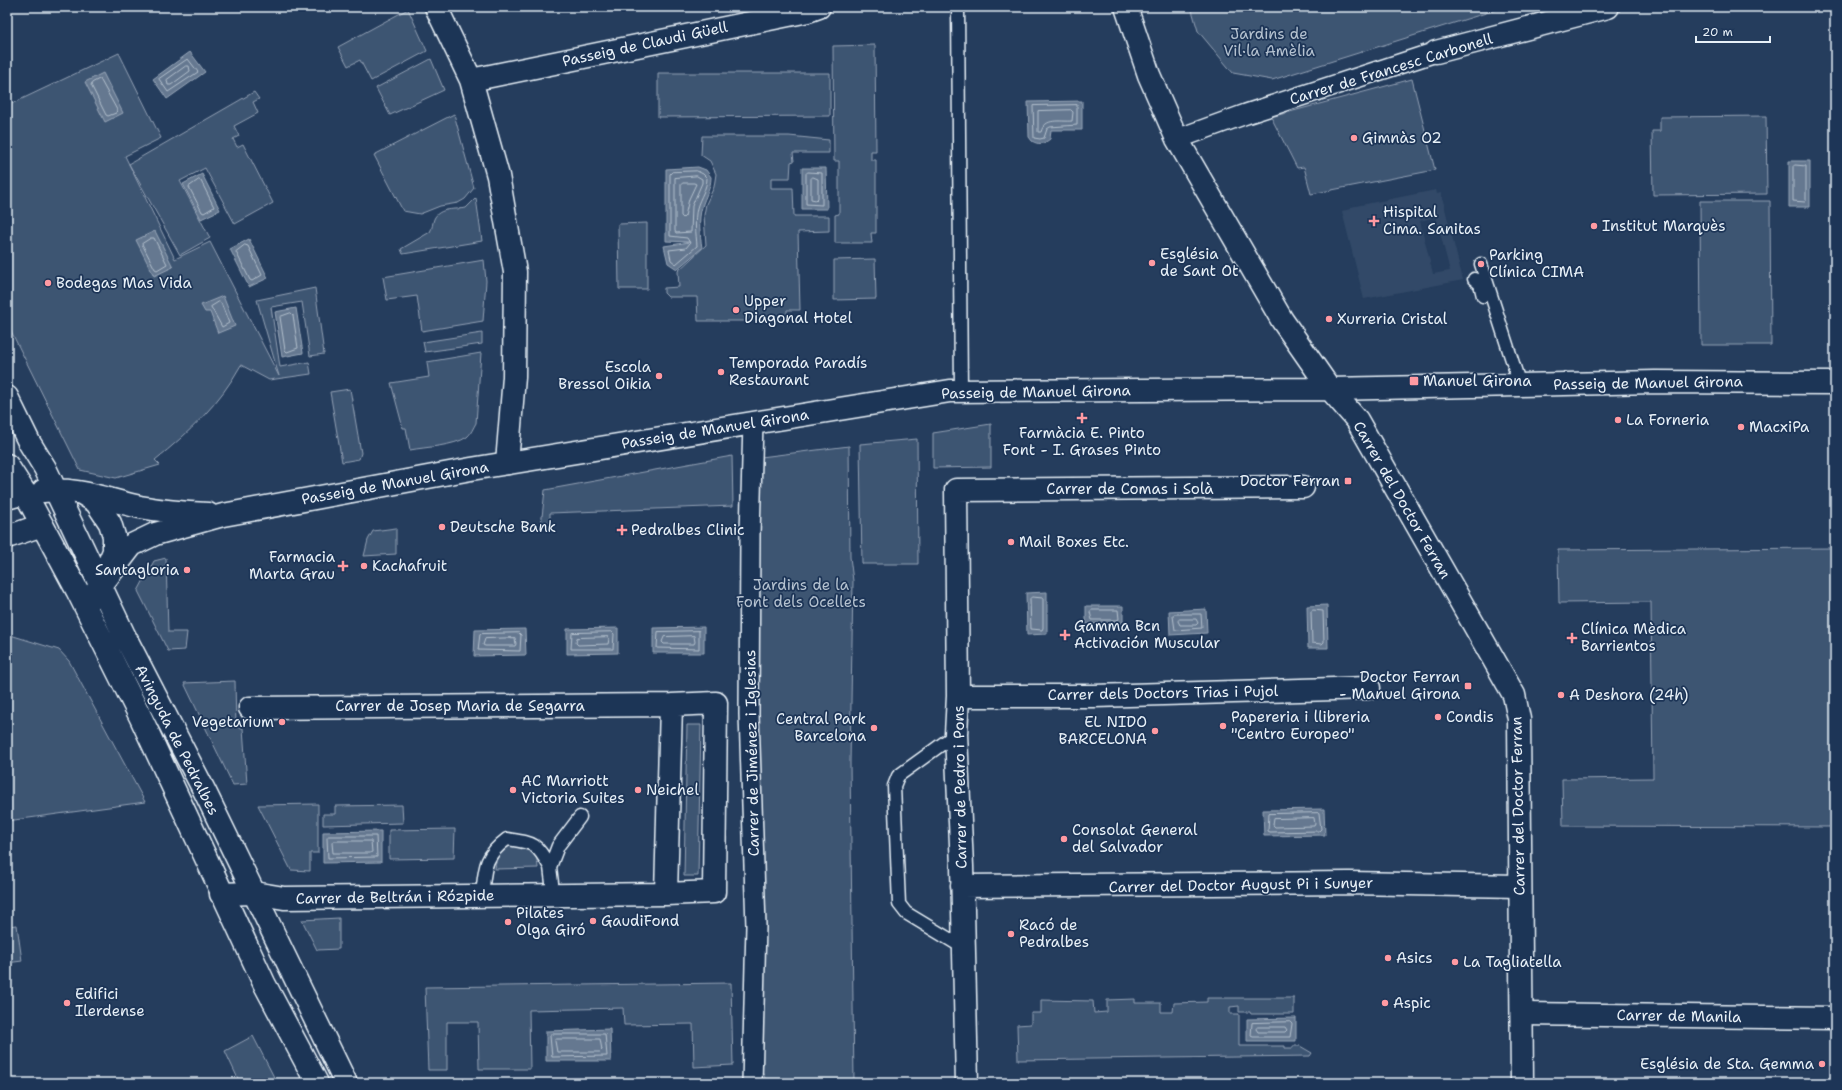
<svg xmlns="http://www.w3.org/2000/svg" width="1842" height="1090" font-family="'Shantell Sans',sans-serif">
<style>
.built{fill:#334a68;fill-rule:evenodd}
.green{fill:#3e5472;stroke:#93a2b5}
.water{fill:#657890;stroke:#99a8ba}
.lines{fill:none;stroke-linecap:round;stroke-linejoin:round}
.shore{stroke:#b4c1ce;stroke-width:1}
.service-casing{stroke:#e8f1f8;stroke-width:15}
.pedestrian-casing{stroke:#e8f1f8;stroke-width:22}
.minor-casing{stroke:#e8f1f8;stroke-width:25}
.tertiary-casing{stroke:#e8f1f8;stroke-width:25}
.service{stroke:#1d3557;stroke-width:12}
.pedestrian{stroke:#1d3557;stroke-width:19}
.minor{stroke:#1d3557;stroke-width:22}
.tertiary{stroke:#1d3557;stroke-width:22}
.poi-dot{fill:#ff9aa2;stroke:#1d3557;stroke-width:1.5}
.labels{text-anchor:middle;stroke-width:3.5;stroke-linejoin:round;paint-order:stroke}
.park-label{font-size:15px;fill:#b5c2d0;stroke:#1d3557}
.street-label{font-size:15px;fill:#e8f1f8;stroke:#1d3557}
.poi-label{font-size:15px;fill:#e8f1f8;stroke:#1d3557;text-anchor:start}
</style>
<rect width="100%" height="100%" fill="#253d5d"/>
<filter id="ink" filterUnits="userSpaceOnUse"><feTurbulence type="fractalNoise" baseFrequency=".025" numOctaves="2"/><feDisplacementMap in="SourceGraphic" scale="8" xChannelSelector="R" yChannelSelector="G"/><feConvolveMatrix kernelMatrix="1 2 1 2 8 2 1 2 1" color-interpolation-filters="sRGB"/></filter>
<g filter="url(#ink)">
<path class="built" d="M1436 190 1437 194 1441 193 1463 280 1364 299 1342 211 1351 209V207ZM1436 217 1450 271 1433 274 1420 221Z"/>
<path class="green" d="M1191 7H1505L1272 80 1233 73 1198 31Z
M408 9 427 51 371 81 360 60 348 66 338 47Z
M875 45 876 151H871V160H876V233H871L872 243H835V215L839 214V161H834L833 46Z
M119 53 161 138 125 156 175 259 210 242 279 376 257 300 315 288 324 354 310 356 302 302 271 307 280 367 309 362 311 374 269 380 241 365C220 403 189 433 155 460L160 465 116 478 80 470 7 323V106Z
M431 59 444 90 390 115 376 88Z
M658 73H830V116L658 117Z
M1412 79 1435 170 1311 194 1304 167 1297 168 1271 117Z
M254 92 259 99 253 102 258 113 234 126 239 136 233 139 237 147 243 144 273 203 235 224 205 168 180 181 210 238 180 255 129 164Z
M454 114 474 188 465 199 458 203 440 206 420 214 403 211 374 155Z
M1766 116 1767 194 1653 195 1652 131H1660V117Z
M702 136H789L829 140V153H793L794 161 791 162 790 178H771V188H793L794 216H829V231L798 232 800 310H787V321H698L697 297H668L664 293V288L679 287 678 271 706 245 704 215 706 204 714 187 716 174 710 161 701 155Z
M476 198 482 241 403 254 401 249 430 232C433 227 432 224 434 219 439 207 456 210 466 208Z
M1700 201H1770L1771 345H1701Z
M647 223V289H619L618 224Z
M875 259 876 299 834 300V260Z
M484 260 486 281 483 321 422 331 417 296 387 300 383 277Z
M482 333V344L425 352 423 342Z
M481 353 476 423C473 428 471 434 467 437 454 446 426 447 410 450L406 428H403L391 383 429 377 427 362Z
M350 389 361 453 359 459 342 462 330 392Z
M991 424V467L933 468V433Z
M917 439 918 564H862L860 444Z
M849 446 850 557 853 581 850 763 854 1083H767L753 1049V458Z
M732 456 733 506 550 513V521L541 526 545 490Z
M396 528V554L364 556 368 540 373 531Z
M1835 548V827L1563 826 1562 779 1653 778 1651 602 1559 603 1558 550Z
M166 558 168 632H187L185 650 168 651 138 591 154 561Z
M7 634 59 650 69 661 145 802 7 821Z
M235 681 236 727 243 728 247 784 233 785 184 683Z
M687 725H701L698 876H684Z
M318 804V853H310V871L291 870 258 805Z
M402 805 403 823 323 825V814H335V806Z
M455 829 454 858 389 859V830Z
M512 845C528 847 537 850 538 868L495 869C496 856 501 850 512 845Z
M339 918V949L317 950 302 920Z
M17 925 22 961 7 963V926Z
M731 983 733 1065 694 1067 693 1024 624 1025 623 1008 529 1010 530 1069H479L478 1022H447V1070H428L425 987Z
M1207 998H1294V1014H1251L1250 1012H1239V1006L1230 1007V1014H1239V1046H1285V1048H1293V1046H1300L1312 1053 1310 1056 1018 1060 1017 1025 1031 1024V1013H1041V1000L1093 1001 1094 1013 1107 1012V1000L1135 999V1003H1161V1012H1173L1174 1003 1207 1002Z
M253 1036 277 1083H240L225 1051Z"/>
<path class="water" d="M190 52 205 72 167 99 153 79Z
M103 73 123 113 105 122 85 82Z
M1082 101V130H1051L1050 139C1044 144 1038 145 1032 141L1029 137 1028 102Z
M1789 161H1810V207H1789Z
M698 167 706 170 711 177C711 189 705 196 702 207 698 220 700 234 702 248L677 269 668 263 664 246 690 242 666 241V169Z
M802 168H826L827 209H802Z
M202 174 220 210 201 219 183 184Z
M155 231 173 267 154 276 136 240Z
M249 239 268 278 249 287 230 249Z
M223 296 235 326 218 333 210 312H205L201 305Z
M296 308 303 353 282 357 275 312Z
M1047 592V634L1027 635 1026 593Z
M1327 605 1328 648H1308L1307 606Z
M1086 606H1123V624H1086Z
M1206 609 1207 633 1170 635 1169 611Z
M704 627V653H653V628Z
M618 628V653L567 654V629Z
M525 629 526 655 474 656 475 630Z
M1324 809 1325 835 1264 836 1263 810Z
M381 831V862L323 863V832Z
M1296 1018V1041H1247V1019Z
M610 1029 611 1061H546V1031Z"/>
<g class="lines">
<path class="shore" d="M188 59 198 72 168 92 159 79Z
M186 66H189L190 71 171 85H168L167 80Z
M100 79 117 110 116 113 108 116 106 115 91 85 92 83Z
M1077 105V125L1050 127 1047 129 1044 138 1040 139 1034 138 1033 106Z
M1071 110 1073 112 1072 121C1060 122 1045 117 1041 132H1038V111Z
M1795 165 1806 166V201L1805 202 1793 201V167Z
M697 171 703 174 707 178C707 189 700 197 697 208 694 221 696 233 697 246L676 264 671 260 669 250 686 248 690 243 687 238 670 236V174L672 172Z
M808 172 822 173V205L806 204V174Z
M697 176 702 179V183L692 206 691 232 676 233 675 231V178Z
M813 177 818 179V198L816 200 811 199V179Z
M199 180 201 181 214 207 204 213 202 212 189 187Z
M683 183H694L696 184 689 199 685 216 683 218 681 216V185Z
M151 238H154L167 264 157 270 155 269 142 244Z
M245 245 248 246 262 275 252 281 250 280 236 252Z
M219 302 221 303 229 323 222 327 211 307Z
M291 313 293 315 298 348 287 352 285 350 280 317Z
M1032 597 1043 598V628L1042 630 1031 629 1030 599Z
M1092 610H1118L1119 619 1117 620H1092L1090 612Z
M1313 610 1323 611 1324 642 1322 644 1312 643 1311 612Z
M1175 614H1201L1202 628 1175 630 1173 616Z
M1180 619H1196L1198 623 1196 625H1180L1178 621Z
M699 631V649L657 648 658 632Z
M612 632 614 634 613 649H571L572 633Z
M519 633 521 635 520 651 478 650 480 634Z
M694 636 695 642 694 644H664L662 642 664 637Z
M608 637 609 639 608 644 578 645 576 643 577 638Z
M515 638 516 644 515 646H485L483 645 485 639Z
M1319 813 1321 829 1319 831 1270 832 1268 831 1269 814Z
M1314 818 1315 824 1314 826 1275 827 1273 825 1274 819Z
M329 836H376L377 857 328 858 327 838Z
M334 841H371L372 852 370 853H333L332 843Z
M1290 1022 1292 1024 1290 1037H1253L1251 1036 1252 1023Z
M1258 1027H1285L1287 1030 1285 1032H1258L1256 1029Z
M552 1034H605L607 1056 552 1057 550 1036Z
M557 1039H600L602 1050 600 1052H557L555 1041Z"/>
<g class="service-casing">
<path id="service" d="M958 7 961 391
M1481 264 1520 385
M1474 279 1480 284 1483 296
M956 734 898 776 894 786 899 904 906 913 964 948
M551 895 552 883 550 867 558 846 580 817
M482 896C485 869 483 857 507 839 534 843 536 842 550 867"/>
</g>
<g class="pedestrian-casing">
<path id="pedestrian" d="M1177 139 1246 114 1436 52
M752 1083 756 926 749 714 750 535 753 422"/>
</g>
<g class="minor-casing">
<path id="minor" d="M436 7 471 80 498 176 515 272 514 377 507 463
M1436 52 1608 7
M471 80 808 11 819 7
M7 498 25 493
M7 537 42 525
M958 696H1094L1369 688
M250 708 671 705 716 703 714 892 666 894 671 705
M962 886 1349 883 1519 886
M221 894 254 893 284 898 666 894
M1523 1014 1835 1018
M967 1083 962 866 956 734 958 696 956 490 1303 487"/>
</g>
<g class="tertiary-casing">
<path id="tertiary" d="M1126 7 1149 75 1177 139 1282 320 1330 389 1357 420 1514 695 1519 719 1522 1083
M7 397 29 442 45 468 124 635 205 792 346 1083
M7 465 25 493 77 590 141 718 264 983 317 1083
M43 491C76 487 108 500 140 507 162 511 185 513 208 514
M83 494 96 502 110 523 114 536V551L106 570
M85 606 132 545 155 534 223 515 471 469 950 391 1330 389 1655 382 1835 383"/>
</g>
<use href="#service" class="service"/>
<use href="#pedestrian" class="pedestrian"/>
<use href="#minor" class="minor"/>
<use href="#tertiary" class="tertiary"/>
</g>
</g>
<g class="poi-dot">
<circle cx="1354" cy="138" r="4"/>
<path d="M1372 215h4v4h4v4h-4v4h-4v-4h-4v-4h4z"/>
<circle cx="1594" cy="226" r="4"/>
<circle cx="1152" cy="263" r="4"/>
<circle cx="1481" cy="264" r="4"/>
<circle cx="48" cy="283" r="4"/>
<circle cx="736" cy="310" r="4"/>
<circle cx="1329" cy="319" r="4"/>
<circle cx="721" cy="372" r="4"/>
<circle cx="659" cy="376" r="4"/>
<rect x="1409" y="376" width="10" height="10" rx="2"/>
<path d="M1080 412h4v4h4v4h-4v4h-4v-4h-4v-4h4z"/>
<circle cx="1618" cy="420" r="4"/>
<circle cx="1741" cy="427" r="4"/>
<rect x="1344" y="477" width="8" height="8" rx="2"/>
<circle cx="442" cy="527" r="4"/>
<path d="M620 524h4v4h4v4h-4v4h-4v-4h-4v-4h4z"/>
<circle cx="1011" cy="542" r="4"/>
<path d="M341 560h4v4h4v4h-4v4h-4v-4h-4v-4h4z"/>
<circle cx="364" cy="566" r="4"/>
<circle cx="187" cy="570" r="4"/>
<path d="M1063 629h4v4h4v4h-4v4h-4v-4h-4v-4h4z"/>
<path d="M1570 632h4v4h4v4h-4v4h-4v-4h-4v-4h4z"/>
<rect x="1464" y="682" width="8" height="8" rx="2"/>
<circle cx="1561" cy="695" r="4"/>
<circle cx="1438" cy="717" r="4"/>
<circle cx="282" cy="722" r="4"/>
<circle cx="1223" cy="726" r="4"/>
<circle cx="874" cy="728" r="4"/>
<circle cx="1155" cy="731" r="4"/>
<circle cx="513" cy="790" r="4"/>
<circle cx="638" cy="790" r="4"/>
<circle cx="1064" cy="839" r="4"/>
<circle cx="593" cy="921" r="4"/>
<circle cx="508" cy="922" r="4"/>
<circle cx="1011" cy="934" r="4"/>
<circle cx="1388" cy="958" r="4"/>
<circle cx="1455" cy="962" r="4"/>
<circle cx="67" cy="1003" r="4"/>
<circle cx="1385" cy="1003" r="4"/>
<circle cx="1822" cy="1064" r="4"/>
</g>
<g class="labels">
<g class="park-label">
<text x="1269" y="39">Jardins de<tspan x="1269" dy="17">Vil·la Amèlia</tspan></text>
<text x="801" y="590">Jardins de la<tspan x="801" dy="17">Font dels Ocellets</tspan></text>
</g>
<g class="street-label">
<text transform="translate(645 44) rotate(-12)" y="5">Passeig de Claudi Güell</text>
<text transform="translate(1391 69) rotate(-17)" y="5">Carrer de Francesc Carbonell</text>
<text transform="translate(1648 383) rotate(-1)" y="5">Passeig de Manuel Girona</text>
<text transform="translate(1036 392) rotate(-1)" y="5">Passeig de Manuel Girona</text>
<text transform="translate(715 429) rotate(-9)" y="5">Passeig de Manuel Girona</text>
<text transform="translate(395 483) rotate(-10)" y="5">Passeig de Manuel Girona</text>
<text x="1130" y="494">Carrer de Comas i Solà</text>
<text transform="translate(1402 500) rotate(60)" y="5">Carrer del Doctor Ferran</text>
<text transform="translate(1163 693) rotate(-1)" y="5">Carrer dels Doctors Trias i Pujol</text>
<text x="460" y="711">Carrer de Josep Maria de Segarra</text>
<text transform="translate(177 740) rotate(63)" y="5">Avinguda de Pedralbes</text>
<text transform="translate(752 753) rotate(-91)" y="5">Carrer de Jiménez i Iglesias</text>
<text transform="translate(960 787) rotate(-91)" y="5">Carrer de Pedro i Pons</text>
<text transform="translate(1518 806) rotate(-91)" y="5">Carrer del Doctor Ferran</text>
<text transform="translate(1241 885) rotate(-1)" y="5">Carrer del Doctor August Pi i Sunyer</text>
<text transform="translate(395 897) rotate(-1)" y="5">Carrer de Beltrán i Rózpide</text>
<text transform="translate(1679 1016) rotate(1)" y="5">Carrer de Manila</text>
</g>
<g class="poi-label">
<text x="1362" y="143">Gimnàs O2</text>
<text x="1383" y="217">Hispital<tspan x="1383" dy="17">Cima. Sanitas</tspan></text>
<text x="1602" y="231">Institut Marquès</text>
<text x="1160" y="259">Església<tspan x="1160" dy="17">de Sant Ot</tspan></text>
<text x="1489" y="260">Parking<tspan x="1489" dy="17">Clínica CIMA</tspan></text>
<text x="56" y="288">Bodegas Mas Vida</text>
<text x="744" y="306">Upper<tspan x="744" dy="17">Diagonal Hotel</tspan></text>
<text x="1337" y="324">Xurreria Cristal</text>
<text x="729" y="368">Temporada Paradís<tspan x="729" dy="17">Restaurant</tspan></text>
<text x="651" y="372" text-anchor="end">Escola<tspan x="651" dy="17">Bressol Oikia</tspan></text>
<text x="1423" y="386">Manuel Girona</text>
<text x="1626" y="425">La Forneria</text>
<text x="1749" y="432">MacxiPa</text>
<text x="1082" y="438" text-anchor="middle">Farmàcia E. Pinto<tspan x="1082" dy="17">Font - I. Grases Pinto</tspan></text>
<text x="1340" y="486" text-anchor="end">Doctor Ferran</text>
<text x="450" y="532">Deutsche Bank</text>
<text x="631" y="535">Pedralbes Clinic</text>
<text x="1019" y="547">Mail Boxes Etc.</text>
<text x="335" y="562" text-anchor="end">Farmacia<tspan x="335" dy="17">Marta Grau</tspan></text>
<text x="372" y="571">Kachafruit</text>
<text x="179" y="575" text-anchor="end">Santagloria</text>
<text x="1074" y="631">Gamma Bcn<tspan x="1074" dy="17">Activación Muscular</tspan></text>
<text x="1581" y="634">Clínica Mèdica<tspan x="1581" dy="17">Barrientos</tspan></text>
<text x="1460" y="682" text-anchor="end">Doctor Ferran<tspan x="1460" dy="17">- Manuel Girona</tspan></text>
<text x="1569" y="700">A Deshora (24h)</text>
<text x="1231" y="722">Papereria i llibreria<tspan x="1231" dy="17">"Centro Europeo"</tspan></text>
<text x="1446" y="722">Condis</text>
<text x="866" y="724" text-anchor="end">Central Park<tspan x="866" dy="17">Barcelona</tspan></text>
<text x="274" y="727" text-anchor="end">Vegetarium</text>
<text x="1147" y="727" text-anchor="end">EL NIDO<tspan x="1147" dy="17">BARCELONA</tspan></text>
<text x="521" y="786">AC Marriott<tspan x="521" dy="17">Victoria Suites</tspan></text>
<text x="646" y="795">Neichel</text>
<text x="1072" y="835">Consolat General<tspan x="1072" dy="17">del Salvador</tspan></text>
<text x="516" y="918">Pilates<tspan x="516" dy="17">Olga Giró</tspan></text>
<text x="601" y="926">GaudiFond</text>
<text x="1019" y="930">Racó de<tspan x="1019" dy="17">Pedralbes</tspan></text>
<text x="1396" y="963">Asics</text>
<text x="1463" y="967">La Tagliatella</text>
<text x="75" y="999">Edifici<tspan x="75" dy="17">Ilerdense</tspan></text>
<text x="1393" y="1008">Aspic</text>
<text x="1814" y="1069" text-anchor="end">Església de Sta. Gemma</text>
</g>
</g>
<rect width="1842" height="1090" fill="none" stroke="#1d3557" stroke-width="24"/>
<rect x="12" y="12" width="1818" height="1066" fill="none" stroke="#e8f1f8" stroke-width="1.5" filter="url(#ink)"/>
<path d="M1696 36v6h74v-6" fill="none" stroke="#e8f1f8" stroke-width="2"/>
<text x="1702" y="36" font-size="12" fill="#e8f1f8" stroke="#1d3557" stroke-width="3" paint-order="stroke">20 m</text>
</svg>
